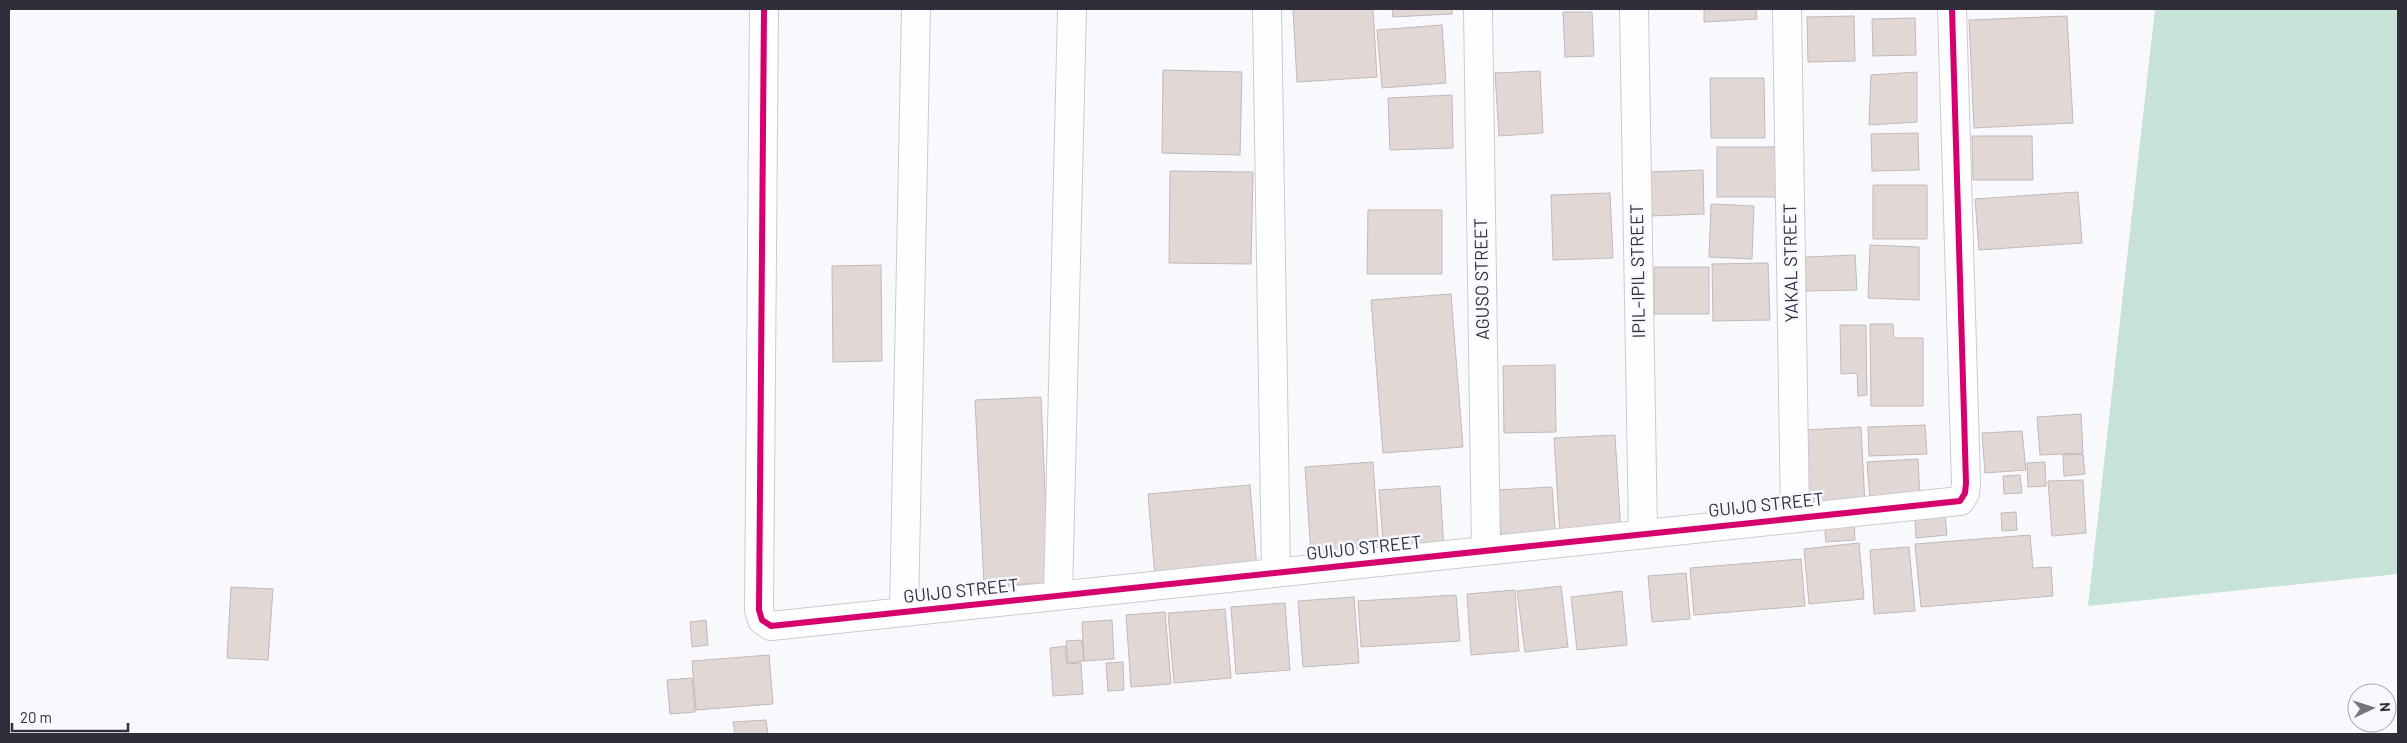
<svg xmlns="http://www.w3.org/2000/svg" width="2407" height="743" font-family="Barlow,sans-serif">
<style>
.forest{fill:#c7e2d7}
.building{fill:#e1d7d5;stroke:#c0bab9}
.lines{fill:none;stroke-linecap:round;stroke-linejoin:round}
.minor-casing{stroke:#cbcad2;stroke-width:30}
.minor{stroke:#fefeff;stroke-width:28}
.cycleway-casing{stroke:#f8f8fe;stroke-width:9}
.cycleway{stroke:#d6006c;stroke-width:6}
.labels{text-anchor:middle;stroke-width:5;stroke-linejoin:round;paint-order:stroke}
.street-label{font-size:18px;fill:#2f2e3a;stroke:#f8f8fe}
</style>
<rect width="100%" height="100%" fill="#f9f9fd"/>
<path class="forest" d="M2155 9H2398V574L2088 606Z"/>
<path class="building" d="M1293 9H1373L1377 77 1297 82Z
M1392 9H1452V14L1393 17Z
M1704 9H1756L1757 19 1704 22Z
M1563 12H1592L1594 56 1565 57Z
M1854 16 1855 61 1808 62 1807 17Z
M2067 16 2073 123 1974 128 1969 20Z
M1915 18 1916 55 1873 56 1872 19Z
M1442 25 1446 83 1382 88 1377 30Z
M1163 70 1242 72 1240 155 1162 153Z
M1540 71 1543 133 1499 136 1495 73Z
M1917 72V122L1869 125 1871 75Z
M1710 78H1764L1765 138H1711Z
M1452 95 1453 148 1390 150 1388 98Z
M1918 133 1919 170 1872 171 1871 134Z
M1972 136H2032L2033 180H1973Z
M1717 147H1778V197H1717Z
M1703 170 1704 214 1650 216 1649 172Z
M1170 171 1253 172 1251 264 1169 263Z
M1873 185H1927V239H1873Z
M2078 192 2082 243 1979 250 1975 199Z
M1610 193 1613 258 1553 260 1551 195Z
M1711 204 1754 206 1752 259 1709 257Z
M1368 210H1442V274H1367Z
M1870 245 1919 247V300L1868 298Z
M1855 255 1857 290 1806 291 1805 257Z
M1768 263 1770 320 1713 321 1712 264Z
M881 265 882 361 833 362 832 266Z
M1654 267H1709V314H1654Z
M1451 294 1463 447 1383 453 1371 300Z
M1870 324H1893L1894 338H1923V406H1871Z
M1840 325H1866L1867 395 1858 396 1857 373 1841 374Z
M1555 365 1556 432 1504 433 1503 366Z
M1041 397 1049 583 984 586 975 400Z
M2081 414 2083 453 2040 455 2037 417Z
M1925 425 1927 454 1869 456 1868 427Z
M1861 427 1865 506 1809 509 1805 430Z
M2022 431 2026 470 1985 473 1982 433Z
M1615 435 1621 533 1560 537 1554 438Z
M2083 454 2085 474 2064 476 2063 455Z
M1918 459 1920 497 1870 499 1867 462Z
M1373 462 1379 549 1311 554 1305 467Z
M2045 462 2046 486 2028 487 2027 463Z
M2020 475 2022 493 2004 494 2003 476Z
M2083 480 2086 533 2052 536 2048 481Z
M1250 485 1257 568 1155 577 1148 494Z
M1440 486 1444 549 1384 553 1379 490Z
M1552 487 1556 540 1502 543 1497 490Z
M2016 512 2017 530 2002 531 2001 513Z
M1945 515 1947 535 1916 538 1915 518Z
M1854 519 1855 540 1826 542 1824 521Z
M2030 535 2033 568 2051 567 2053 596 1921 607 1915 544Z
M1859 543 1864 599 1809 604 1804 549Z
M1909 547 1915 611 1874 614 1870 550Z
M1801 559 1805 606 1694 615 1690 568Z
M1686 573 1690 619 1652 622 1648 576Z
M1561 586 1568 647 1525 652 1517 591Z
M231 587 273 589 268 660 227 658Z
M1515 590 1519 651 1471 655 1467 594Z
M1622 591 1627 645 1577 650 1571 597Z
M1456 595 1460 641 1361 647 1358 601Z
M1354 597 1359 663 1303 667 1298 601Z
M1285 603 1290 670 1236 674 1231 607Z
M1225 609 1231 678 1174 683 1168 613Z
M1165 612 1171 684 1131 687 1126 615Z
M706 620 708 645 692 647 690 622Z
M1112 620 1114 659 1084 661 1082 622Z
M1082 640 1084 661 1068 663 1066 641Z
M1065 646 1067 664 1081 663 1083 694 1053 696 1050 648Z
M769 655 773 704 696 710 692 661Z
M1123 662 1124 690 1108 691 1106 663Z
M692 678 695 712 670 714 667 680Z
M766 720 768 734H735L733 722Z"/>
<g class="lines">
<g class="minor-casing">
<path id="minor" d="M764 9 759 610 762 620 771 626 1960 501 1965 493 1966 483 1952 9
M1267 9 1276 572
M1478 9 1486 550
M1634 9 1643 533
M1787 9 1795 517
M1058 596 1072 9
M904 612 916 9"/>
</g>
<use href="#minor" class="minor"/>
<g class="cycleway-casing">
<path id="cycleway" d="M764 9 759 610 762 620 771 626 1960 501 1965 493 1966 483 1952 9"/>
</g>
<use href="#cycleway" class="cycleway"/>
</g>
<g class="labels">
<g class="street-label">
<text transform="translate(1791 263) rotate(-91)" y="6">YAKAL STREET</text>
<text transform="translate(1638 271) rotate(-91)" y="6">IPIL-IPIL STREET</text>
<text transform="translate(1482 279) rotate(-91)" y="6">AGUSO STREET</text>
<text transform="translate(1766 505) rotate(-6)" y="6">GUIJO STREET</text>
<text transform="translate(1364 548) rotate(-6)" y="6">GUIJO STREET</text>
<text transform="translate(961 591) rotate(-6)" y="6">GUIJO STREET</text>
</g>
</g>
<rect width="2407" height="743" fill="none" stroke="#2f2e3a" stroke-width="20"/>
<g transform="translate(2372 708) rotate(86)"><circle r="24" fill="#f8f8fe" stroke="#a8a7b0"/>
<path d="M0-4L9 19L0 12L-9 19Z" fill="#76757e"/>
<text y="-8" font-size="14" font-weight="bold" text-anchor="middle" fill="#2f2e3a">N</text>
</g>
<path d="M12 723v8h116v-8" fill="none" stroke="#2f2e3a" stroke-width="2.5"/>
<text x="20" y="723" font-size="15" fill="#2f2e3a" stroke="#f8f8fe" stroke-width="4" paint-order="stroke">20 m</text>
</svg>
